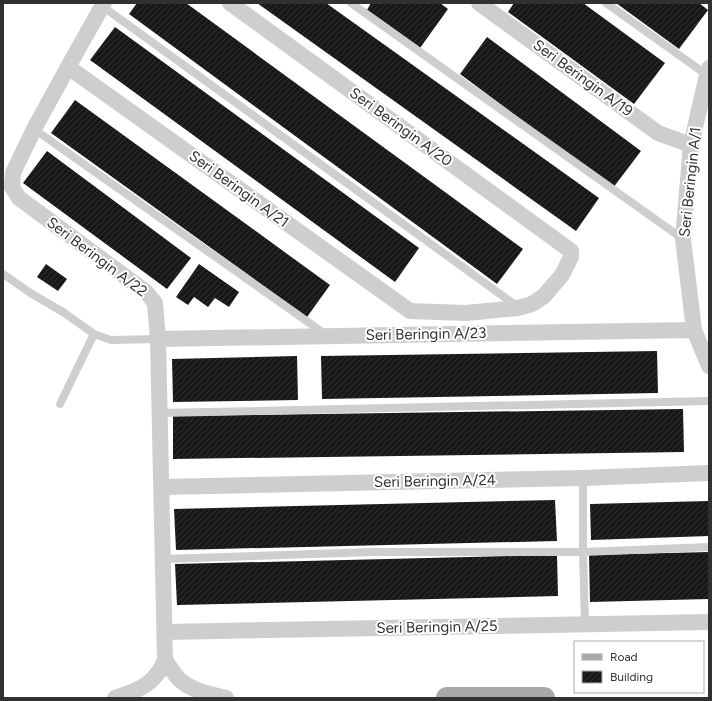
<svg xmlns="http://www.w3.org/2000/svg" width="712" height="701" font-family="Figtree,sans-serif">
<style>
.building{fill:url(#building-hatch)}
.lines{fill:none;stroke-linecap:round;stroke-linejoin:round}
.lane{stroke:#cecece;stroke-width:8}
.street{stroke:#cecece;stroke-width:16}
.primary{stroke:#a9a9a9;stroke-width:22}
.labels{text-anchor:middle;stroke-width:4;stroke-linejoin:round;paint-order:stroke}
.street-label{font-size:15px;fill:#313131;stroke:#fff}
</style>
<defs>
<pattern id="building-hatch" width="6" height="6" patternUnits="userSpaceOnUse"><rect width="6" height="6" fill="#181818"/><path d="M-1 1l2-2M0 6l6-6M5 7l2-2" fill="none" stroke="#313131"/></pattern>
</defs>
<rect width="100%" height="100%" fill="#fff"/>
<path class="building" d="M137 3H186L523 249 497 284 129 14Z
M257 3H326L599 198 576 231Z
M371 3H440L448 9 420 48 367 10Z
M514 3H583L665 63 634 104 508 12Z
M616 3H699L708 10 679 49Z
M115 27 419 248 395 282 90 60Z
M487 37 641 151 613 188 460 74Z
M75 100 330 285 307 317 51 133Z
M47 151 191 258 167 289 23 183Z
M46 264 67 279 58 291 37 277Z
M199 264 239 292 229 307 215 298 208 307 194 297 188 305 176 297Z
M657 351 658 393 322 399 321 356Z
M297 356 298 400 173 402 172 359Z
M683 409 684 452 173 459V416Z
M555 500 557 541 176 550 174 509Z
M709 501V536L591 540 590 504Z
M709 552V599L590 602 589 555Z
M557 555 558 596 177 605 175 564Z"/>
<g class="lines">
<path class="lane" d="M351 3 683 239
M606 3 707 75
M102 6 518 307
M34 129 325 334
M3 274 32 294 63 312 94 334 111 340 158 339
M60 404 94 334
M160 413 709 401
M583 478V552L585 624
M163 559 373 552H583L709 547"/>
<path class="street" d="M104 3 68 67 34 129 13 173 12 187 19 198 146 292 155 303 158 339 165 660C170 667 174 674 180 680 192 691 211 694 226 698
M479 3 658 133 691 145
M68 67 410 311 466 313 518 308 532 304 544 296 562 275 571 257V251L230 3
M709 68 707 75 691 145 683 239 694 330 709 366
M158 339 694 330
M162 487 583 478 709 473
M165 632 709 622
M115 698C131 692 147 688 157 674 161 670 163 664 165 660"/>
<path class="primary" d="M447 698H544"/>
</g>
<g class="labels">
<g class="street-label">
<text transform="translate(583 78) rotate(36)" y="5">Seri Beringin A/19</text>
<text transform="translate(401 127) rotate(36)" y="5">Seri Beringin A/20</text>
<text transform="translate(690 182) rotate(-84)" y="5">Seri Beringin A/1</text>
<text transform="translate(239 189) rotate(36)" y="5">Seri Beringin A/21</text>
<text transform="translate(97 257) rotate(37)" y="5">Seri Beringin A/22</text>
<text transform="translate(426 334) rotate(-1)" y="5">Seri Beringin A/23</text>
<text transform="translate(435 481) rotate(-1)" y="5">Seri Beringin A/24</text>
<text transform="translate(437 627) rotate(-1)" y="5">Seri Beringin A/25</text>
</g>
</g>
<rect width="712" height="701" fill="none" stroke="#313131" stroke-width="8"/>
<rect x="574" y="641" width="130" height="52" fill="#ffffff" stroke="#adadad"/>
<rect x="582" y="654" width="20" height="6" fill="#a9a9a9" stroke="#adadad"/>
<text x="610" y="661" font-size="12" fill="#313131">Road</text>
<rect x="582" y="671" width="20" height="12" fill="url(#building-hatch)" stroke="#adadad"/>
<text x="610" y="681" font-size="12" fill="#313131">Building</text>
</svg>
